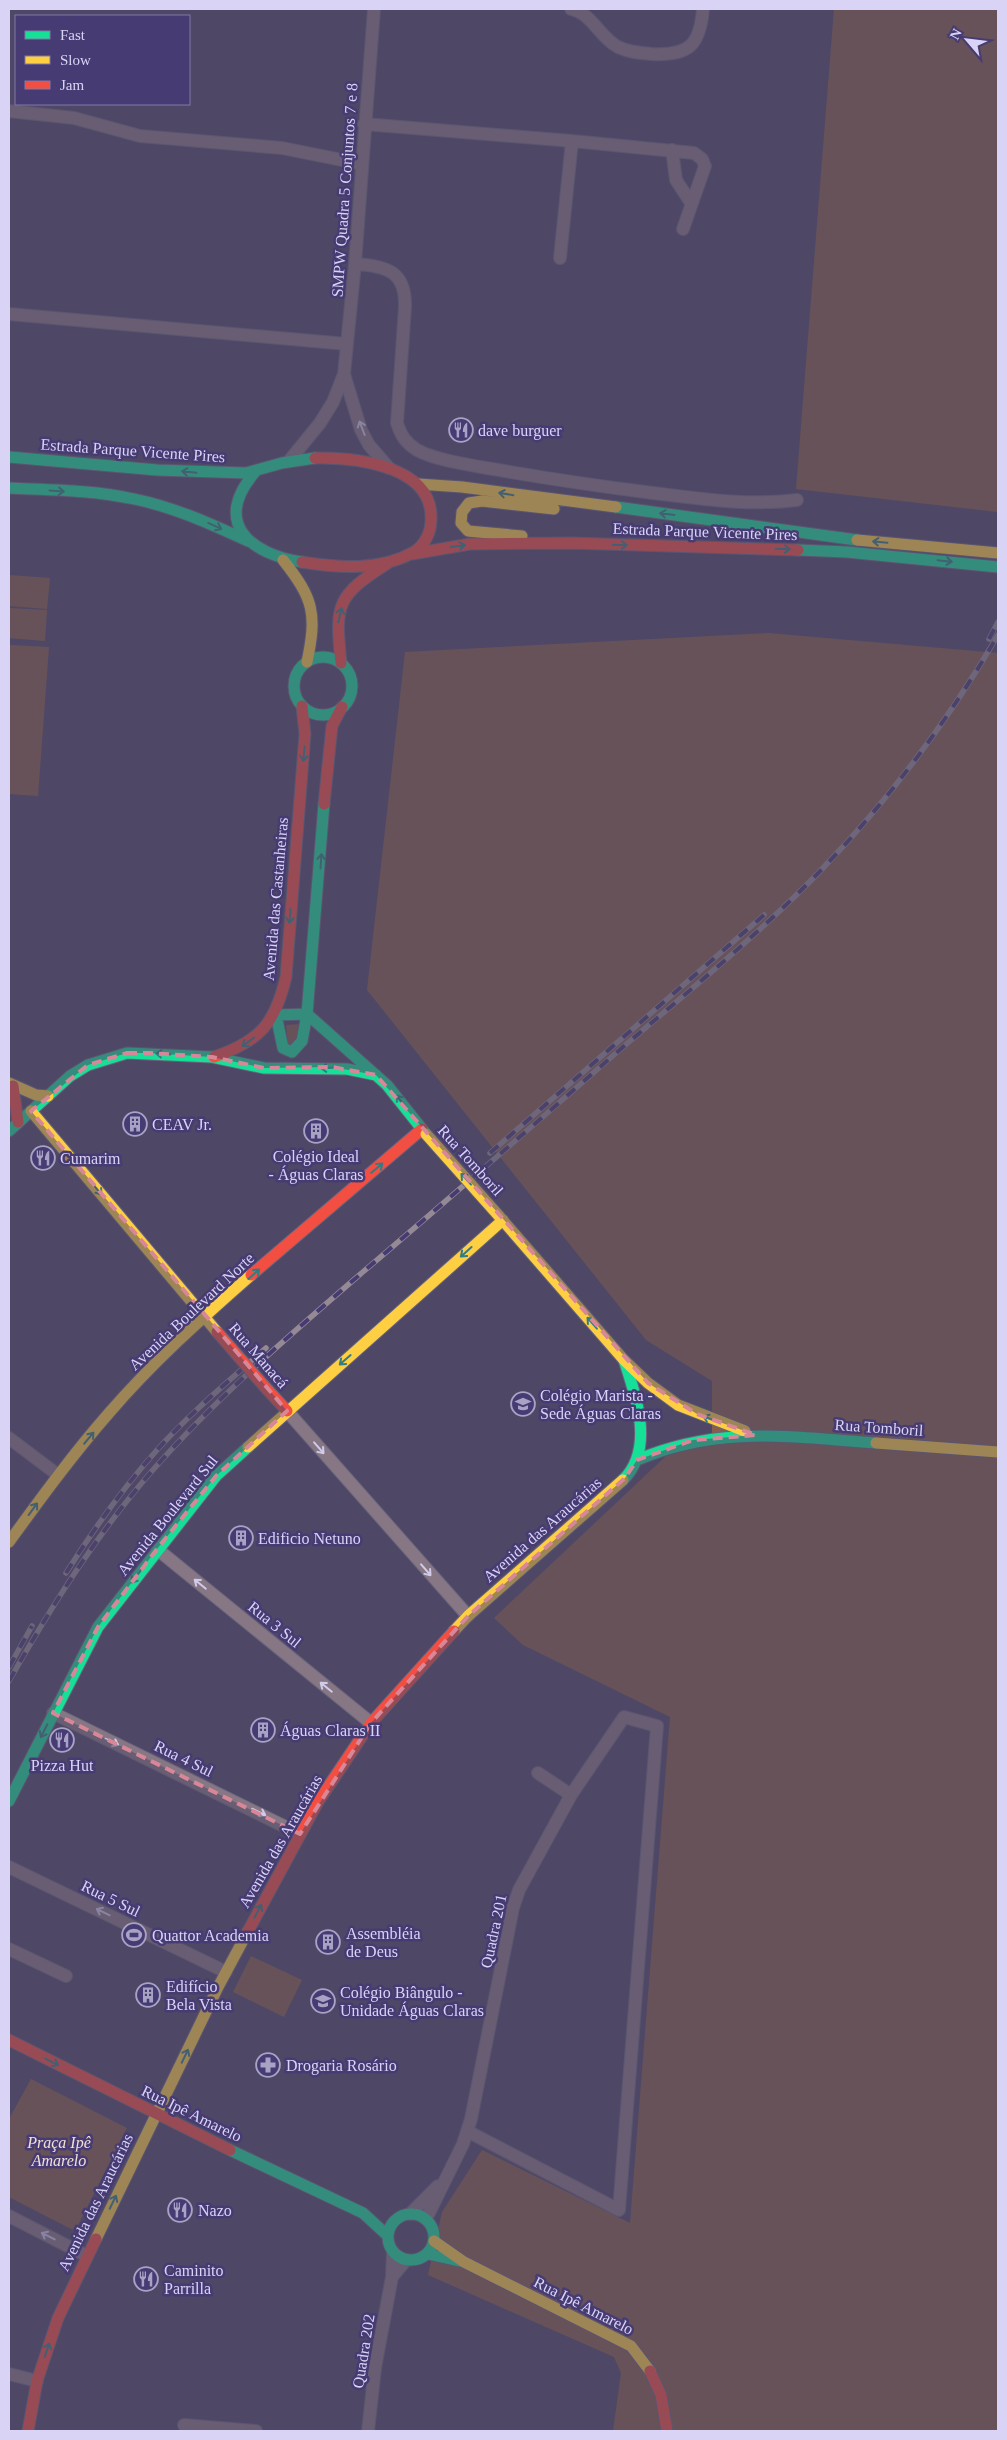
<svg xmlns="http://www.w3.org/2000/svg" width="1007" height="2440" font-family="Georgia,serif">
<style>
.green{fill:#875e49}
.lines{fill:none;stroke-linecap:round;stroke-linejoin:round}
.street-casing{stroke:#69647d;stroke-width:14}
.fast-casing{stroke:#69647d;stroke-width:13}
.slow-casing{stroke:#69647d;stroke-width:13}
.jam-casing{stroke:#69647d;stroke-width:13}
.street{stroke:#877784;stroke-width:12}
.fast{stroke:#16e098;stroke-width:11}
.slow{stroke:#ffcf43;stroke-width:11}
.jam{stroke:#f24e42;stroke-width:11}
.rail-casing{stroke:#958996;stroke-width:5.5}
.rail{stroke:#473b73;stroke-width:4;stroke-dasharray:11;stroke-linecap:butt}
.slow-bridge-casing{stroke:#69647d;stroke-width:13;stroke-linecap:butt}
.jam-bridge-casing{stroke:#69647d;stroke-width:13;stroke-linecap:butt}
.slow-bridge{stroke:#ffcf43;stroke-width:11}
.jam-bridge{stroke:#f24e42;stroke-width:11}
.oneway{stroke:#d1cbeb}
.oneway2{stroke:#337d82}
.marked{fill:none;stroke:#d88799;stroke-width:4;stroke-dasharray:10 6;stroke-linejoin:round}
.labels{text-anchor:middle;stroke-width:5;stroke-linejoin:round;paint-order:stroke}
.street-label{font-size:16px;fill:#d9d4f6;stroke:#473b73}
.poi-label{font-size:16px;fill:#d9d4f6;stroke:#473b73;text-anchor:start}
.park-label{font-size:16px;font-style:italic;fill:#f3dfd4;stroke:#473b73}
</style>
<rect width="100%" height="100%" fill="#4e4866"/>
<path class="green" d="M834 9H998V512L796 489Z
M9 575 50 578 47 609 9 606Z
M9 608 47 610 45 641 9 638Z
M768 633 998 653V2431H613L621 2373 614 2357 428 2275 442 2212 482 2150 630 2223 670 1717 523 1645 494 1618 666 1456 712 1443V1381L646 1340 367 990 405 652Z
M10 645 49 647 38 796 9 794Z
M300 1024 297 1045 288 1048 286 1025Z
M251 1956 302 1980 284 2017 233 1992Z
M31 2079 127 2128 75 2231 9 2197V2119Z"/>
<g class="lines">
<g class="street-casing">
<path id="street" d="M571 9C593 14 599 37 618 47 628 52 640 53 652 54 689 56 700 45 703 9
M9 111 74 118 140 136 282 148 362 164
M364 124 572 141 694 153 702 159 705 166 683 229
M672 150 676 180 691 203
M560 258 572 141
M355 264C388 266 406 272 405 307L397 423C401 436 406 443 417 450 439 462 484 467 510 472 557 480 605 487 653 493 702 499 749 506 797 500
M9 314 347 344
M344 374 361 430 369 445 389 468
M289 461 320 423 333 402 344 374 355 264 374 9
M287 1411 468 1616
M9 1438 58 1475
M157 1549 371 1723
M53 1713 300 1834
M9 1867 226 1972
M9 1949 66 1976
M467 2131 619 2210 657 1726 624 1717 571 1795
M410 2214 438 2186
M9 2216 87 2256
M426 2219 463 2144 471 2119 513 1908 519 1890 571 1795 538 1773
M392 2277 406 2260
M9 2374 37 2381
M184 2425 256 2431
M368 2431 375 2368 392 2277 393 2252"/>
</g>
<g class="fast-casing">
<path id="fast" d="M9 457 157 470 246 473 282 463 315 458
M255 472C212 522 249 554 302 562
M9 488C51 490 93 490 134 499 174 507 211 524 248 541
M616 507 857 540
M798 550 847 552 998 567
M294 686a29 29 0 1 1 58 0a29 29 0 1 1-58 0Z
M276 1015 283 1048 292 1052 302 1041 307 1014 324 804
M276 1015 307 1014 387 1085 426 1134
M9 1131 70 1076 88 1065 127 1053 212 1057 264 1068 347 1069 376 1075
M637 1460C719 1425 790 1437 876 1443
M623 1480C655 1449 636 1396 624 1360
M9 1801 98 1627 216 1476 248 1447
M230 2150 363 2213 388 2236
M388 2237a23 23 0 1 1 46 0a23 23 0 1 1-46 0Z
M428 2254 459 2261"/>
</g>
<g class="slow-casing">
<path id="slow" d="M418 484 462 487 616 507
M522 536 468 531 461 523 462 512 469 503 482 501 554 509
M857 540 998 553
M283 560C314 599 317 614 307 662
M9 1083 36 1095 48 1096
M31 1111 217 1332
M499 1216 624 1360 648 1383 678 1405 745 1431
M876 1443 998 1452
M248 1447 503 1220
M9 1542C41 1498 73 1454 109 1413 152 1363 202 1318 251 1275
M454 1631 468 1616 623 1480
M96 2239 217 1989 247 1933
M434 2241 464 2262 631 2346 650 2371"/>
</g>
<g class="jam-casing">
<path id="jam" d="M412 554 470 544 571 543 798 550
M302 562C339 568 380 571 414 552 425 545 431 532 431 520 434 466 356 457 315 458
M341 663C335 604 336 596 388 563
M324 804 332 726 342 707
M214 1057C260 1041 275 1024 286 977L305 734 302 706
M13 1086 18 1122
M251 1275 422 1129
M264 1386 287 1411
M247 1933 318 1802 371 1723 454 1631
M9 2040 230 2150
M650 2371 661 2395 667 2431
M28 2431 37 2381 58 2318 96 2239"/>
</g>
<use href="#street" class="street"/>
<use href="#fast" class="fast"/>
<use href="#slow" class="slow"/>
<use href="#jam" class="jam"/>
<g class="rail-casing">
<path id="rail" d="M989 639 998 622
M490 1153 764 915
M66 1573C93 1530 123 1488 157 1450 190 1413 229 1381 266 1348
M9 1667 32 1626
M9 1681C51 1607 96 1535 152 1471 216 1398 291 1334 364 1271 451 1197 537 1122 623 1047 691 989 762 932 824 867 891 797 950 718 998 635"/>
</g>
<use href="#rail" class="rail"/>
<g class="slow-bridge-casing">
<path id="slow-bridge" d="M426 1134 499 1216"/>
</g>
<g class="jam-bridge-casing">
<path id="jam-bridge" d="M217 1332 264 1386"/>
</g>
<use href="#slow-bridge" class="slow-bridge"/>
<use href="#jam-bridge" class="jam-bridge"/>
</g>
<defs><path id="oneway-shaft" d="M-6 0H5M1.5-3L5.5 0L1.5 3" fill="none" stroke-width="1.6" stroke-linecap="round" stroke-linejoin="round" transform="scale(1.25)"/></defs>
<g class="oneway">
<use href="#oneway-shaft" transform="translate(362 428) rotate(-111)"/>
<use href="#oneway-shaft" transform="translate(319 1448) rotate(49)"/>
<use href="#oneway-shaft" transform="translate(426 1570) rotate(49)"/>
<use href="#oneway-shaft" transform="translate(200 1584) rotate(-141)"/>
<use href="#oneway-shaft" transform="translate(326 1687) rotate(-141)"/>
<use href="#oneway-shaft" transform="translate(112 1742) rotate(26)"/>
<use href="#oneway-shaft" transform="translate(259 1812) rotate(26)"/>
<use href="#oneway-shaft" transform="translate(103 1912) rotate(-154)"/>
<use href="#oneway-shaft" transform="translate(48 2236) rotate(-153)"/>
</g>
<g class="oneway2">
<use href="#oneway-shaft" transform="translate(189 472) rotate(-174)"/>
<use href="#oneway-shaft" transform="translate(57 491) rotate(4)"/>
<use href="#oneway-shaft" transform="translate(506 494) rotate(-171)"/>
<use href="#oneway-shaft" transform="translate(667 514) rotate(-173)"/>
<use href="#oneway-shaft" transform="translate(215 526) rotate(25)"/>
<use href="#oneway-shaft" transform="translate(880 542) rotate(-175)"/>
<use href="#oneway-shaft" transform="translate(620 545) rotate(2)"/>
<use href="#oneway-shaft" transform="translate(458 546) rotate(-7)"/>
<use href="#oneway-shaft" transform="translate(783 549) rotate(2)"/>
<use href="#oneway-shaft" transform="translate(945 561) rotate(6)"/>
<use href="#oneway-shaft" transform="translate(340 615) rotate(-77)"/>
<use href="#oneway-shaft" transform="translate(304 754) rotate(95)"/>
<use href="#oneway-shaft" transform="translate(321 861) rotate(-86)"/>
<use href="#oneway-shaft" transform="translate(290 916) rotate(94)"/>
<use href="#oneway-shaft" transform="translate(248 1042) rotate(144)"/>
<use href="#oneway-shaft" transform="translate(163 1054) rotate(-176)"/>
<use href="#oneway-shaft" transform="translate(328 1068) rotate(178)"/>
<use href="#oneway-shaft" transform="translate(401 1101) rotate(-129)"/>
<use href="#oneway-shaft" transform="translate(377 1168) rotate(-40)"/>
<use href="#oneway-shaft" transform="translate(466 1179) rotate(-132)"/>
<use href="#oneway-shaft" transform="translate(97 1189) rotate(50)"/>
<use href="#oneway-shaft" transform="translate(466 1252) rotate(138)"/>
<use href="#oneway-shaft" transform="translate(254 1274) rotate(-41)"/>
<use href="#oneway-shaft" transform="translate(592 1323) rotate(-131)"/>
<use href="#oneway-shaft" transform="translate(345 1360) rotate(139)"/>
<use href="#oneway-shaft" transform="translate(710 1419) rotate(-159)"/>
<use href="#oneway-shaft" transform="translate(89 1438) rotate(-50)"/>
<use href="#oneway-shaft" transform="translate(33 1509) rotate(-54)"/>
<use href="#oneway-shaft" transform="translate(136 1577) rotate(127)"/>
<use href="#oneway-shaft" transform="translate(44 1731) rotate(117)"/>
<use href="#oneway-shaft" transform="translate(258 1911) rotate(-62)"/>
<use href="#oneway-shaft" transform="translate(185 2056) rotate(-64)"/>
<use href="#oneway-shaft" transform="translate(52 2062) rotate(27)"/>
<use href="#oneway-shaft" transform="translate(113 2202) rotate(-64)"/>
<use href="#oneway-shaft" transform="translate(47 2350) rotate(-72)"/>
</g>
<path d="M0 0H1007V2440H0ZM127 1053H149L212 1057 264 1068 332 1067 376 1075 648 1383 697 1414 756 1435 693 1440 637 1460 625 1478 468 1616 371 1723 300 1834 53 1713 98 1627 157 1549 216 1476 287 1411 31 1111 88 1065Z" fill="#4e4866" fill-opacity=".55" fill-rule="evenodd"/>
<path class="marked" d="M127 1053H149L212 1057 264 1068 332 1067 376 1075 648 1383 697 1414 756 1435 693 1440 637 1460 625 1478 468 1616 371 1723 300 1834 53 1713 98 1627 157 1549 216 1476 287 1411 31 1111 88 1065Z"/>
<defs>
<g id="restaurant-ring" transform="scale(1.25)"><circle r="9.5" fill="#473b73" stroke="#a8a3c4" stroke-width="1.5"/><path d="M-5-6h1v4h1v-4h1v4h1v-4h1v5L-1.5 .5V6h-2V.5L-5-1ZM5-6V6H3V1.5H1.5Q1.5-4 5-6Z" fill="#a8a3c4"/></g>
<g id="building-ring" transform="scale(1.25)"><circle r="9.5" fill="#473b73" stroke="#a8a3c4" stroke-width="1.5"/><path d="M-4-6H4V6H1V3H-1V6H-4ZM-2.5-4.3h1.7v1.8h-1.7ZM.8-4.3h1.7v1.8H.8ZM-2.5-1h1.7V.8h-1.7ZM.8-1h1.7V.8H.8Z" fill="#a8a3c4"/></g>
<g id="school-ring" transform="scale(1.25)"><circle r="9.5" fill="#473b73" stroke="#a8a3c4" stroke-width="1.5"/><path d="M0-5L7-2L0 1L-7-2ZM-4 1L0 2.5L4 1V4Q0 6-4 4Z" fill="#a8a3c4"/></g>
<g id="stadium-ring" transform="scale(1.25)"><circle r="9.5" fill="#473b73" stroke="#a8a3c4" stroke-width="1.5"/><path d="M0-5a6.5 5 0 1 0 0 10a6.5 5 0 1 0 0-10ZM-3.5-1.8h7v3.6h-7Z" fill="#a8a3c4"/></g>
<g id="pharmacy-ring" transform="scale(1.25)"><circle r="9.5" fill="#473b73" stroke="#a8a3c4" stroke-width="1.5"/><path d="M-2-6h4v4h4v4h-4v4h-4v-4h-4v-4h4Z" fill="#a8a3c4"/></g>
</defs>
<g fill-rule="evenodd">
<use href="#restaurant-ring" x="461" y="430"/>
<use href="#building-ring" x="135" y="1124"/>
<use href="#building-ring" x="316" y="1131"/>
<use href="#restaurant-ring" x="43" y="1158"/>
<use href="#school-ring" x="523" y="1404"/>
<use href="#building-ring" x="241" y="1538"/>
<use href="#building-ring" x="263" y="1730"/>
<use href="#restaurant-ring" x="62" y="1740"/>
<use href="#stadium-ring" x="134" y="1935"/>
<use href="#building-ring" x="328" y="1942"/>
<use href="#building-ring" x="148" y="1995"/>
<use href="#school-ring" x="323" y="2001"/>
<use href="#pharmacy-ring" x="268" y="2065"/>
<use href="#restaurant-ring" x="180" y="2210"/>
<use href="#restaurant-ring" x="146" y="2279"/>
</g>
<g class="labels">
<g class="street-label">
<text transform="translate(344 190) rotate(-86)" y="6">SMPW Quadra 5 Conjuntos 7 e 8</text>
<text transform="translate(133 450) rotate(4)" y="6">Estrada Parque Vicente Pires</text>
<text transform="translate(705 531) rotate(2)" y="6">Estrada Parque Vicente Pires</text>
<text transform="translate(275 899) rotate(-85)" y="6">Avenida das Castanheiras</text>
<text transform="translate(471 1160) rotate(48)" y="6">Rua Tomboril</text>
<text transform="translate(191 1311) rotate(-43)" y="6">Avenida Boulevard Norte</text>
<text transform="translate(259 1355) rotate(49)" y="6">Rua Manacá</text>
<text transform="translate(879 1427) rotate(4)" y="6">Rua Tomboril</text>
<text transform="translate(167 1515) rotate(-51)" y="6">Avenida Boulevard Sul</text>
<text transform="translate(542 1529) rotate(-41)" y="6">Avenida das Araucárias</text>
<text transform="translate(275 1624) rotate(39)" y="6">Rua 3 Sul</text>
<text transform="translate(184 1758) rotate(26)" y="6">Rua 4 Sul</text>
<text transform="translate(280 1841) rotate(-60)" y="6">Avenida das Araucárias</text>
<text transform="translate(111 1898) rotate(26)" y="6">Rua 5 Sul</text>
<text transform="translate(493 1931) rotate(-78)" y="6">Quadra 201</text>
<text transform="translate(192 2113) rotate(26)" y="6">Rua Ipê Amarelo</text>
<text transform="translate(95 2202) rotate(-64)" y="6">Avenida das Araucárias</text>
<text transform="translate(584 2305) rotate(27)" y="6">Rua Ipê Amarelo</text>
<text transform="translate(363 2351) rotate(-81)" y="6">Quadra 202</text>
</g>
<g class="poi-label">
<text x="478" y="436">dave burguer</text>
<text x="152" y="1130">CEAV Jr.</text>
<text x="316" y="1162" text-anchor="middle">Colégio Ideal<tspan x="316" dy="18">- Águas Claras</tspan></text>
<text x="60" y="1164">Cumarim</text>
<text x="540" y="1401">Colégio Marista -<tspan x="540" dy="18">Sede Águas Claras</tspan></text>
<text x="258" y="1544">Edificio Netuno</text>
<text x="280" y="1736">Águas Claras II</text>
<text x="62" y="1771" text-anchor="middle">Pizza Hut</text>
<text x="346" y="1939">Assembléia<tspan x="346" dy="18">de Deus</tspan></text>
<text x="152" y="1941">Quattor Academia</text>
<text x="166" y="1992">Edifício<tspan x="166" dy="18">Bela Vista</tspan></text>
<text x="340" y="1998">Colégio Biângulo -<tspan x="340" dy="18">Unidade Águas Claras</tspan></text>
<text x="286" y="2071">Drogaria Rosário</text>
<text x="198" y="2216">Nazo</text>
<text x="164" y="2276">Caminito<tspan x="164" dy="18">Parrilla</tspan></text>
</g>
<g class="park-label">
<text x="59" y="2148">Praça Ipê<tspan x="59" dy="18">Amarelo</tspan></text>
</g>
</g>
<rect width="1007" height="2440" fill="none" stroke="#d9d4f6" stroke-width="20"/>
<rect x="15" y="15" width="175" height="90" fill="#473b73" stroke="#8178a7"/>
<rect x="25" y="31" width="25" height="8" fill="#16e098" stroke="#8178a7"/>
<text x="60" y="40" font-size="15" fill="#d9d4f6">Fast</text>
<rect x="25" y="56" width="25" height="8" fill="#ffcf43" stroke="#8178a7"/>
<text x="60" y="65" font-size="15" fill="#d9d4f6">Slow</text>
<rect x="25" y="81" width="25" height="8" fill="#f24e42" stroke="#8178a7"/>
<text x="60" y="90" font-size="15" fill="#d9d4f6">Jam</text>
<g transform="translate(967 40) rotate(298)" stroke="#473b73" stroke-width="4" paint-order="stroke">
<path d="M0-4L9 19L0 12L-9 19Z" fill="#d9d4f6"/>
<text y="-8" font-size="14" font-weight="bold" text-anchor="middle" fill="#d9d4f6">N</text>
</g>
</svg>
